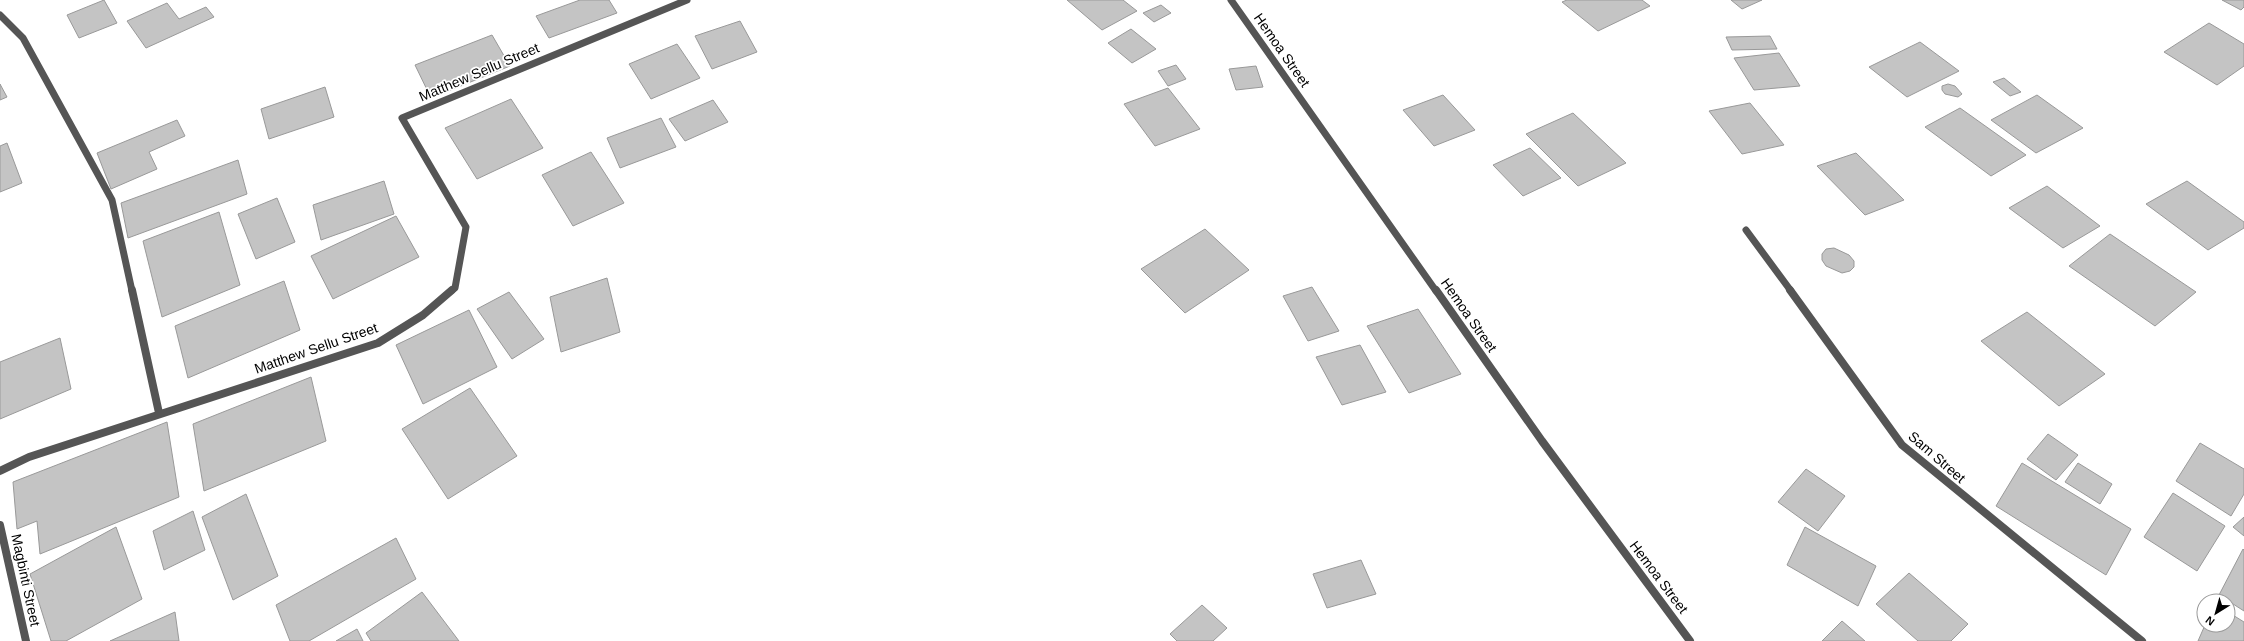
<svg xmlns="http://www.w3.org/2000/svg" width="2244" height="641" font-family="Arial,sans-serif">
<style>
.building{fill:#c4c4c4;stroke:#999}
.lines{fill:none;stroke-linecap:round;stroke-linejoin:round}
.street-far1{stroke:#555;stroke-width:7}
.street{stroke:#555;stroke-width:8}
.labels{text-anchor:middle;stroke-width:3.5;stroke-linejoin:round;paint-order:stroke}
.street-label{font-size:14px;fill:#000;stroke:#fff}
</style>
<rect width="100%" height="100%" fill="#fff"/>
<path class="building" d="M104 0 117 23 79 38 67 15Z
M580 0H609L617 13 549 38 536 16Z
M1067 0H1123L1137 11 1102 30Z
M1567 0H1642L1650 6 1598 31 1562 2Z
M1731 0H1762L1742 9Z
M2222 0H2244V7L2241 10Z
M167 3 179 19 206 7 214 17 146 48 127 21Z
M1161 5 1171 13 1154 22 1143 13Z
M740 21 757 52 712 69 695 36Z
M2209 23 2244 44V66L2217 85 2164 52Z
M1131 29 1156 49 1132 63 1108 43Z
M492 35 510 66 431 98 415 65Z
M1770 36 1777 49 1732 50 1726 37Z
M1920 42 1959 71 1907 97 1869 67Z
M677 44 700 78 651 99 629 64Z
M1779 53 1800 86 1754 90 1734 58Z
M1176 65 1186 79 1168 86 1158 71Z
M1256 66 1263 87 1236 90 1229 69Z
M2004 78 2021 92 2010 96 1993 82Z
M0 84 7 97 0 100Z
M1948 84 1955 86 1962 94 1958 97 1945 94 1942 90V86Z
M325 87 334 117 269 139 261 109Z
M1168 88 1200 129 1155 146 1124 104Z
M1443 95 1475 130 1434 146 1403 110Z
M2037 95 2083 128 2036 153 1991 120Z
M511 99 543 148 477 179 445 128Z
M713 100 728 122 685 141 669 119Z
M1750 103 1784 145 1742 154 1709 111Z
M1960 108 2026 155 1991 176 1925 127Z
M1573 113 1626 163 1578 186 1526 134Z
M661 118 676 147 620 168 607 138Z
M177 120 185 136 149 152 157 169 111 189 97 153Z
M7 143 22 183 0 192V146Z
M1530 148 1561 178 1523 196 1493 165Z
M591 152 624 203 573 226 542 175Z
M1856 153 1904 200 1865 215 1817 166Z
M238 160 247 194 128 238 121 203Z
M384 181 394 214 321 240 313 205Z
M2187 181 2244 222V228L2208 250 2146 204Z
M2047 186 2100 226 2063 248 2009 208Z
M277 198 295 242 256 259 238 214Z
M219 212 240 285 162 317 143 241Z
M396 216 419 257 333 299 311 256Z
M1205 229 1249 270 1185 313 1141 269Z
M2110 234 2196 292 2155 326 2069 266Z
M1834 248 1849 255 1854 261V267L1850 271 1842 273 1826 266 1822 260V254L1826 249Z
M607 278 620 332 561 352 550 297Z
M284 281 300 330 188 378 175 326Z
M1312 287 1339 331 1308 341 1283 296Z
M509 292 544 339 512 359 477 309Z
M1418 309 1461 374 1409 393 1367 326Z
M469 310 497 367 423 404 396 345Z
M2027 312 2105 374 2059 406 1981 341Z
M60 338 71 389 0 419V362Z
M1360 345 1386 392 1342 405 1316 357Z
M311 377 326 441 204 491 193 424Z
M470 388 517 456 448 499 402 429Z
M167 422 179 497 40 554 37 521 17 529 13 482Z
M2048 434 2078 455 2056 480 2027 459Z
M2200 443 2244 469V494L2231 516 2176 481Z
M2022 463 2131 529 2106 575 1996 506Z
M2078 463 2112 484 2100 504 2065 482Z
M1806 469 1845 496 1818 531 1778 502Z
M2173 493 2225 526 2197 571 2144 537Z
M246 494 278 576 233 600 202 517Z
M193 511 205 550 164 570 153 531Z
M2244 517V536L2233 527Z
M116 527 142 599 66 641H51L30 574Z
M1805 527 1876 566 1858 606 1787 565Z
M396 538 416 579 309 641H290L276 605Z
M2243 549 2244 550V611L2219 595Z
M1361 560 1376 594 1327 608 1313 574Z
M1909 573 1968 624 1951 641H1918L1876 604Z
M422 592 459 641H371L366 633Z
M1202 605 1227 628 1213 641H1177L1170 634Z
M175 612 179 641H110Z
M2228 612 2244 622V641H2198L2205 625H2228Z
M1842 621 1865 641H1822Z
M357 629 363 641H336Z"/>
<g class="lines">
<path class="street-far1" d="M1231 0 1436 291
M0 15 23 38 112 200 132 291
M1746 230 1791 291
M451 291 455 288 466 227 402 118 687 0"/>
<path class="street" d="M132 290 159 413
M1436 290 1542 441 1690 641
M1790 290 1902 445 2142 641
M0 471 29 457 378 343 423 315 452 290
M0 525 26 641"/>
</g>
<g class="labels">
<g class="street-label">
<text transform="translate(1282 50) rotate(55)" y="5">Hemoa Street</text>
<text transform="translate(479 72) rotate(-23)" y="5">Matthew Sellu Street</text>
<text transform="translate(1469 315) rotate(55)" y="5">Hemoa Street</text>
<text transform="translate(316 348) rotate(-19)" y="5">Matthew Sellu Street</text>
<text transform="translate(1937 457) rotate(41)" y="5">Sam Street</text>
<text transform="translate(1659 577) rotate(53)" y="5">Hemoa Street</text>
<text transform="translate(26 580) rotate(78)" y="5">Magbinti Street</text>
</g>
</g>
<g transform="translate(2216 613) rotate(217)"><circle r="19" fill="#ffffff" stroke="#999999"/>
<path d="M0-3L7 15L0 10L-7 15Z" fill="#000000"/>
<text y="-6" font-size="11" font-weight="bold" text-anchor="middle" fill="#000000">N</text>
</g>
</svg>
